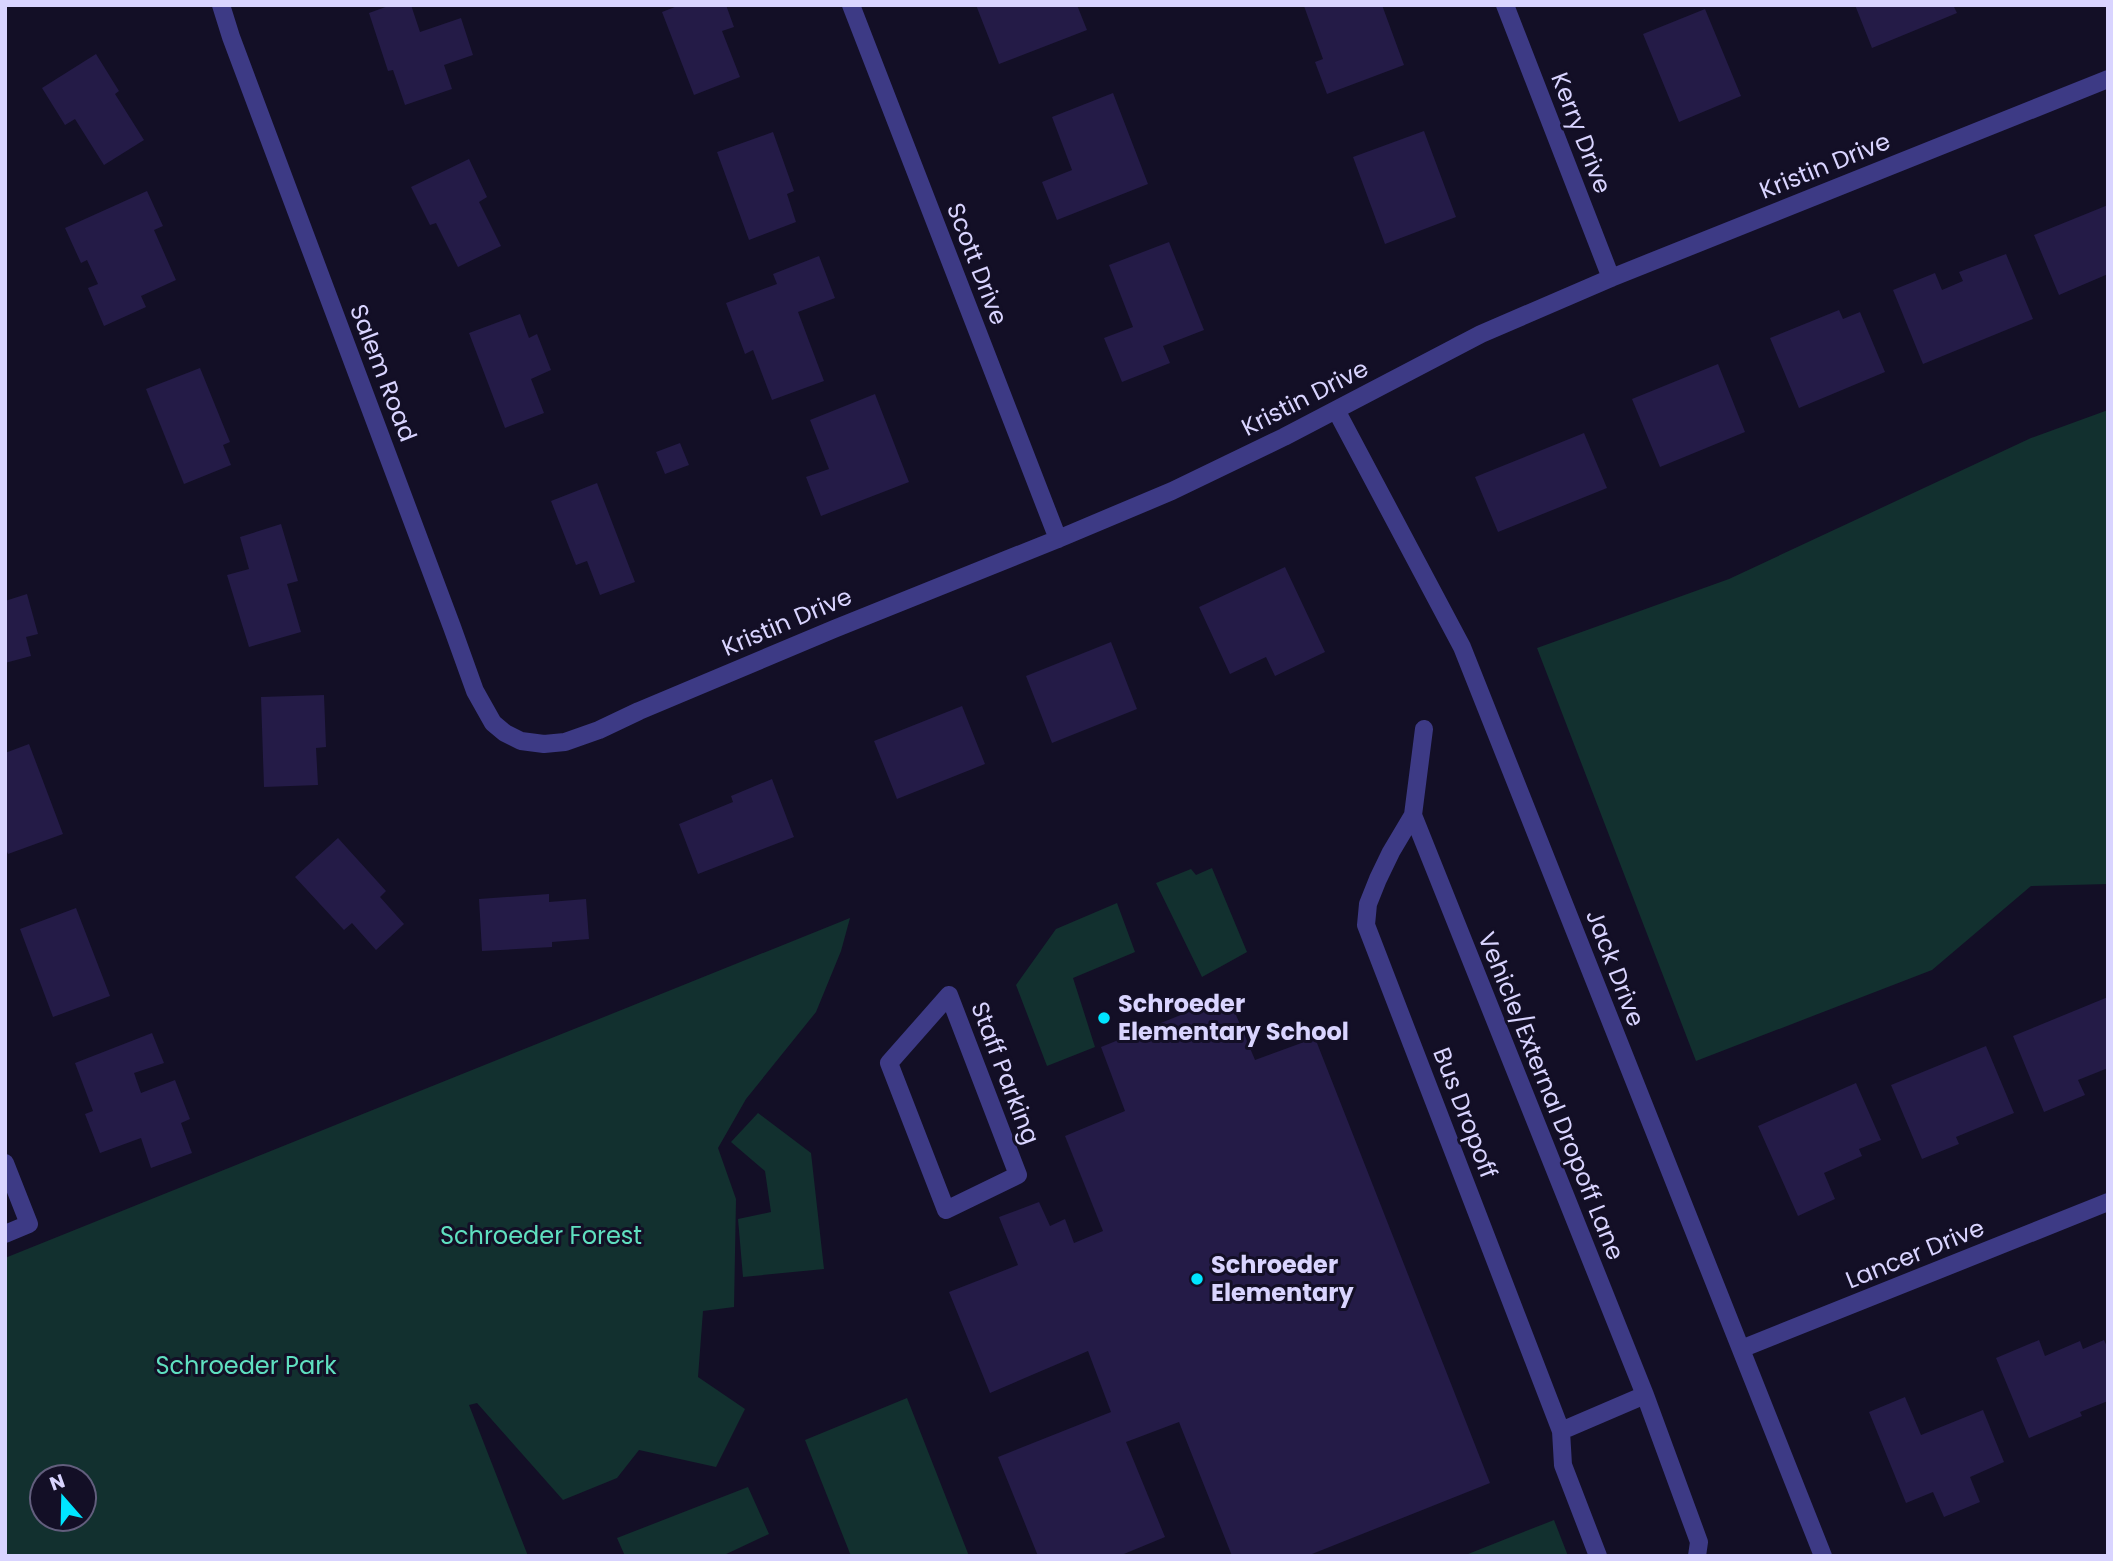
<svg xmlns="http://www.w3.org/2000/svg" width="2113" height="1561" font-family="Poppins,sans-serif">
<style>
.green{fill:#12302f;fill-rule:evenodd}
.building{fill:#241b47}
.lines{fill:none;stroke-linecap:round;stroke-linejoin:round}
.lane{stroke:#3d3a85;stroke-width:18}
.street{stroke:#3d3a85;stroke-width:18}
.poi-dot{fill:#00e5ff;stroke:#130f26;stroke-width:2.5}
.labels{text-anchor:middle;stroke-width:6;stroke-linejoin:round;paint-order:stroke}
.street-label{font-size:24px;fill:#d9d4ff;stroke:#130f26}
.poi-label{font-size:24px;font-weight:bold;fill:#d9d4ff;stroke:#130f26;text-anchor:start}
.park-label{font-size:24px;fill:#5fe0c0;stroke:#130f26}
</style>
<rect width="100%" height="100%" fill="#130f26"/>
<path class="green" d="M2108 410V884L2031 886 1932 970 1696 1061 1537 648 1729 579 2031 438Z
M1212 868 1247 952 1202 977 1156 883 1191 869 1196 875Z
M1117 903 1135 952 1073 978 1095 1047 1047 1066 1016 985 1056 929Z
M850 918 841 951 816 1012 746 1099 718 1148 736 1199 734 1307 703 1311 698 1377 745 1409 716 1467 639 1450 617 1478 563 1500 477 1403 469 1405 528 1556H5V1258ZM84 1477V1519H42V1477Z
M758 1113 811 1153 824 1269 743 1277 738 1219 771 1212 765 1171 731 1142Z
M907 1398 969 1556H851L805 1440Z
M748 1487 769 1534 722 1556H625L617 1538Z
M1554 1520 1568 1556H1463Z"/>
<path class="building" d="M391 5H411L420 32 461 18 473 55 444 65 452 89 405 105 393 70 388 71 369 13Z
M680 5H726L734 27 722 31 740 77 694 95 662 12Z
M976 5H1077L1087 30 999 64Z
M1306 5H1382L1404 65 1327 94 1315 62 1323 59 1304 6Z
M1855 5H1953L1957 13 1872 48Z
M1705 9 1741 96 1679 122 1643 34Z
M96 54 119 91 115 94 144 140 104 165 75 119 65 125 42 88Z
M1113 93 1148 184 1057 220 1042 182 1072 170 1052 117Z
M1424 131 1456 217 1385 244 1353 157Z
M773 132 794 191 787 194 796 222 749 240 717 152Z
M469 159 487 197 479 202 501 246 458 267 436 223 430 225 411 187Z
M147 191 163 226 154 230 176 280 141 296 146 307 104 326 88 288 98 284 87 260 81 263 65 228Z
M2108 205V274L2059 295 2034 235Z
M1169 242 1204 330 1163 346 1170 363 1122 382 1104 338 1133 327 1109 265Z
M2006 254 2033 319 1923 364 1893 290 1935 273 1942 290 1963 281 1959 272Z
M819 256 835 298 798 312 824 381 772 400 753 350 745 354 726 303 777 284 773 274Z
M1839 310 1843 319 1860 312 1885 372 1799 408 1770 338Z
M520 314 529 338 537 334 551 370 531 379 544 413 505 428 469 333Z
M1718 364 1745 432 1660 467 1632 399Z
M200 368 230 442 223 445 231 465 184 484 146 389Z
M875 394 909 482 821 516 806 477 829 469 810 420Z
M1584 433 1607 488 1498 532 1475 477Z
M680 443 689 465 665 474 656 452Z
M597 483 635 582 600 595 587 561 576 565 551 501Z
M281 524 298 581 287 584 301 632 249 647 227 575 249 569 240 537Z
M1285 567 1325 652 1275 676 1266 657 1230 674 1199 607Z
M27 594 38 634 26 637 31 656 5 663V601Z
M1111 642 1137 709 1052 743 1026 676Z
M324 695 326 747 316 748 318 785 264 787 261 697Z
M962 706 985 764 897 799 874 741Z
M29 744 63 834 8 854 5 847V753Z
M772 779 794 837 698 874 679 824 733 802 731 796Z
M338 838 386 891 380 897 404 924 376 950 352 923 344 930 295 877Z
M549 894V902L586 899 589 939 552 942V947L482 951 479 899Z
M76 908 110 996 53 1017 20 929Z
M1228 996 1255 1060 1315 1038 1490 1483 1307 1556H1232L1179 1422 1126 1442 1165 1537 1119 1556H1038L998 1457 1111 1412 1088 1351 990 1393 949 1292 1018 1265 999 1217 1039 1202 1050 1226 1065 1219 1074 1243 1103 1231 1065 1136 1125 1111 1101 1047Z
M2108 997V1068L2078 1080 2085 1095 2044 1112 2013 1036Z
M152 1033 164 1063 134 1073 141 1093 175 1080 190 1119 181 1123 192 1153 151 1168 141 1138 100 1153 85 1114 93 1111 75 1063Z
M1986 1046 2014 1113 1956 1137 1959 1144 1922 1159 1891 1085Z
M1856 1083 1881 1140 1859 1149 1862 1156 1824 1173 1835 1199 1798 1216 1758 1126Z
M2039 1340 2045 1356 2080 1341 2083 1349 2104 1340 2108 1349V1401L2080 1412 2082 1416 2029 1438 1996 1358Z
M1905 1397 1921 1435 1983 1410 2004 1462 1970 1477 1980 1502 1944 1517 1933 1492 1906 1503 1869 1412Z"/>
<g class="lines">
<path class="lane" d="M1424 729 1413 815 1391 852 1378 879 1368 904 1366 925 1561 1431 1563 1465 1598 1556
M1413 815 1645 1395 1699 1542 1697 1556
M949 995 1018 1175 946 1210 889 1063Z
M1561 1431 1645 1395"/>
<path class="street" d="M221 5 231 37 452 627 475 691 493 723 505 733 521 741 544 744 565 742 599 730 639 711 834 629 1058 539 1172 491 1284 437 1481 334 1611 278 2108 79
M851 5 1058 539
M1505 5 1611 278
M1336 410 1462 647 1823 1556
M5 1163 29 1224 5 1234
M1741 1349 2108 1202"/>
</g>
<g class="poi-dot">
<circle cx="1104" cy="1018" r="7"/>
<circle cx="1197" cy="1279" r="7"/>
</g>
<g class="labels">
<g class="street-label">
<text transform="translate(1581 133) rotate(69)" y="8">Kerry Drive</text>
<text transform="translate(1825 166) rotate(-22)" y="8">Kristin Drive</text>
<text transform="translate(977 264) rotate(69)" y="8">Scott Drive</text>
<text transform="translate(383 373) rotate(69)" y="8">Salem Road</text>
<text transform="translate(1305 398) rotate(-27)" y="8">Kristin Drive</text>
<text transform="translate(787 622) rotate(-23)" y="8">Kristin Drive</text>
<text transform="translate(1615 968) rotate(69)" y="8">Jack Drive</text>
<text transform="translate(1005 1073) rotate(69)" y="8">Staff Parking</text>
<text transform="translate(1551 1096) rotate(68)" y="8">Vehicle/External Dropoff Lane</text>
<text transform="translate(1465 1113) rotate(69)" y="8">Bus Dropoff</text>
<text transform="translate(1915 1254) rotate(-22)" y="8">Lancer Drive</text>
</g>
<g class="poi-label">
<text x="1118" y="1012">Schroeder<tspan x="1118" dy="28">Elementary School</tspan></text>
<text x="1211" y="1273">Schroeder<tspan x="1211" dy="28">Elementary</tspan></text>
</g>
<g class="park-label">
<text x="541" y="1244">Schroeder Forest</text>
<text x="246" y="1374">Schroeder Park</text>
</g>
</g>
<rect width="2113" height="1561" fill="none" stroke="#d9d4ff" stroke-width="14"/>
<g transform="translate(63 1498) rotate(340)"><circle r="33" fill="#130f26" stroke="#625e7d" stroke-width="2"/>
<path d="M0-5L12 26L0 18L-12 26Z" fill="#00e5ff"/>
<text y="-10" font-size="19" font-weight="bold" text-anchor="middle" fill="#d9d4ff">N</text>
</g>
</svg>
